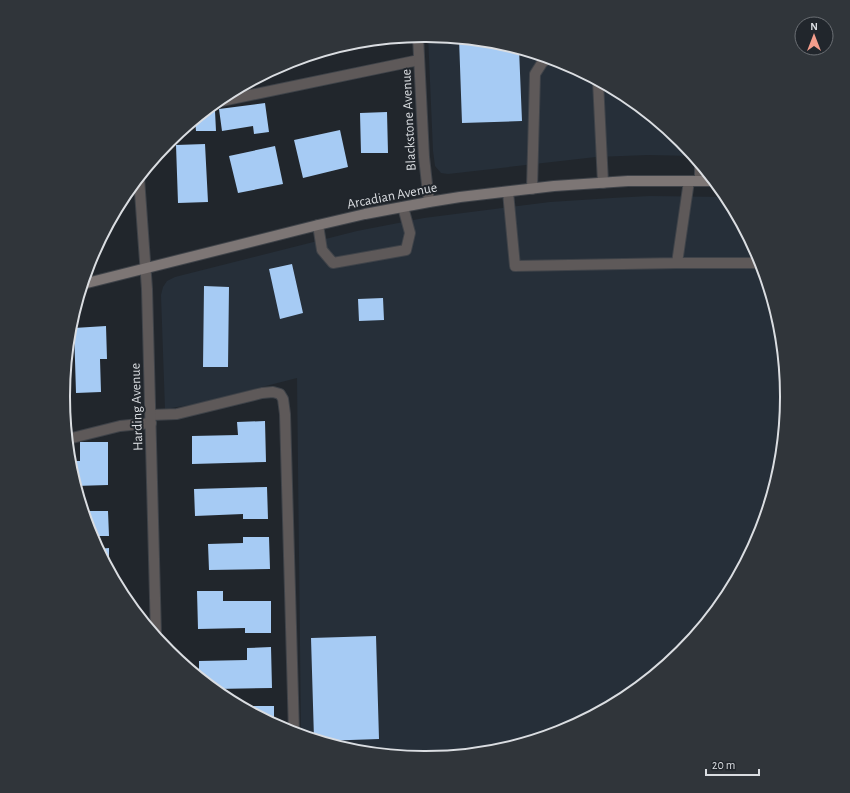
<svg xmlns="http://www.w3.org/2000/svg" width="850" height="793" font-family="'Alegreya Sans',sans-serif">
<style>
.built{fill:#262f39}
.building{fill:#a6cbf4}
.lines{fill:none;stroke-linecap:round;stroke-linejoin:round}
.lane-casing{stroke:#3f4349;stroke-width:12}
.street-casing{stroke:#3f4349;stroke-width:12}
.secondary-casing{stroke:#3f4349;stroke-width:12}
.lane{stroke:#5e5959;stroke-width:10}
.street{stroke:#5e5959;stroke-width:10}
.secondary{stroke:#7d7675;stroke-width:10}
.labels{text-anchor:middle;stroke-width:4;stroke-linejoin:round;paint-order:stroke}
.street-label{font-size:14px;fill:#dadde1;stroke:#21262c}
.rim{fill:none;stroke:#dadde1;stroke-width:2}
</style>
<rect width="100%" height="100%" fill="#21262c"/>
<path class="built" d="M428 35 496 42 564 63 626 96 681 141 693 156 648 155 596 157 448 174 441 173 435 166 433 151Z
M650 196 726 197 759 258 780 326 786 397 780 467 759 535 725 598 680 652 626 697 563 731 495 751 425 758 354 751 301 735 297 378 196 404 165 409 161 295 163 287 167 281 175 277 357 231 424 218 550 202 612 198Z"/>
<path class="building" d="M459 38 496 42 519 49 522 121 462 123Z
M265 103 269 132 254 134 253 126 222 131 219 109Z
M205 111H215L216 131H196L195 120Z
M387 112 388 153H361L360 113Z
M340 130 348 167 303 178 294 140Z
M205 144 208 202 178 203 176 145Z
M275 146 283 184 238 193 229 156Z
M292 264 303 313 280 319 269 269Z
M204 286 229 287 228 367H203Z
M383 298 384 320 359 321 358 299Z
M106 326 107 359H100L101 392 76 393 74 328Z
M265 421 266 462 192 464V436L238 435 237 422Z
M80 442H108V485L76 486 70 467V461H80Z
M267 487 268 519H243V514L195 516 194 489Z
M84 511H108L109 536H92Z
M243 537H269L270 569 209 570 208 544 243 543Z
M109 548V569L98 549Z
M197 591H223V601H271V633H245V628L198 629Z
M376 636 379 739 321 741 314 739 311 638Z
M271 647 272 688 215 689 199 677V661L247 660V648Z
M242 706H274V724Z"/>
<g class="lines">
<g class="lane-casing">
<path id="lane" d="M598 81 603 183
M217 102 419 60
M700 181V165
M532 189 535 74 542 63 548 58
M508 192 515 266 677 263 689 181
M318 225 322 250 333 263 406 250 410 233 403 207
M677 263H761
M151 415 177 414 262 393 273 392 280 394 283 399 285 414 294 733
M68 439 120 426 151 423"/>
</g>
<g class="street-casing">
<path id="street" d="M418 36 424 157 429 202
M139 178 147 289 156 636"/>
</g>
<g class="secondary-casing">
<path id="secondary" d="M83 284 318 225 365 214 429 202 460 197 554 186 628 181H713"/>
</g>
<use href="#lane" class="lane"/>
<use href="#street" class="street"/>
<use href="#secondary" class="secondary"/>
</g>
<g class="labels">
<g class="street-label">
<text transform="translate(408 120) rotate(-93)" y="5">Blackstone Avenue</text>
<text transform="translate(392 195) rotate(-11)" y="5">Arcadian Avenue</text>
<text transform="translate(136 407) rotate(-92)" y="5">Harding Avenue</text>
</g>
</g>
<path d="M0 0H850V793H0ZM424 42H426A354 354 0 0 1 780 396V397A354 354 0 0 1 426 751H424A354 354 0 0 1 70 397V396A354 354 0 0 1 424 42Z" fill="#30353a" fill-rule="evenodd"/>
<path class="rim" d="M424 42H426A354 354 0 0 1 780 396V397A354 354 0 0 1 426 751H424A354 354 0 0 1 70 397V396A354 354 0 0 1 424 42Z"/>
<g transform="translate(814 36)"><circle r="19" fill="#21262c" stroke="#6b6f74"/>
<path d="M0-3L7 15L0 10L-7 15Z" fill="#f49d8c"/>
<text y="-6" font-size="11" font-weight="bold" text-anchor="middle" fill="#dadde1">N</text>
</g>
<path d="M706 769v6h53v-6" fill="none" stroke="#dadde1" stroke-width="2"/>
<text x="712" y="769" font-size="12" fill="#dadde1" stroke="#21262c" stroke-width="3" paint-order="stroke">20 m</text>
</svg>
